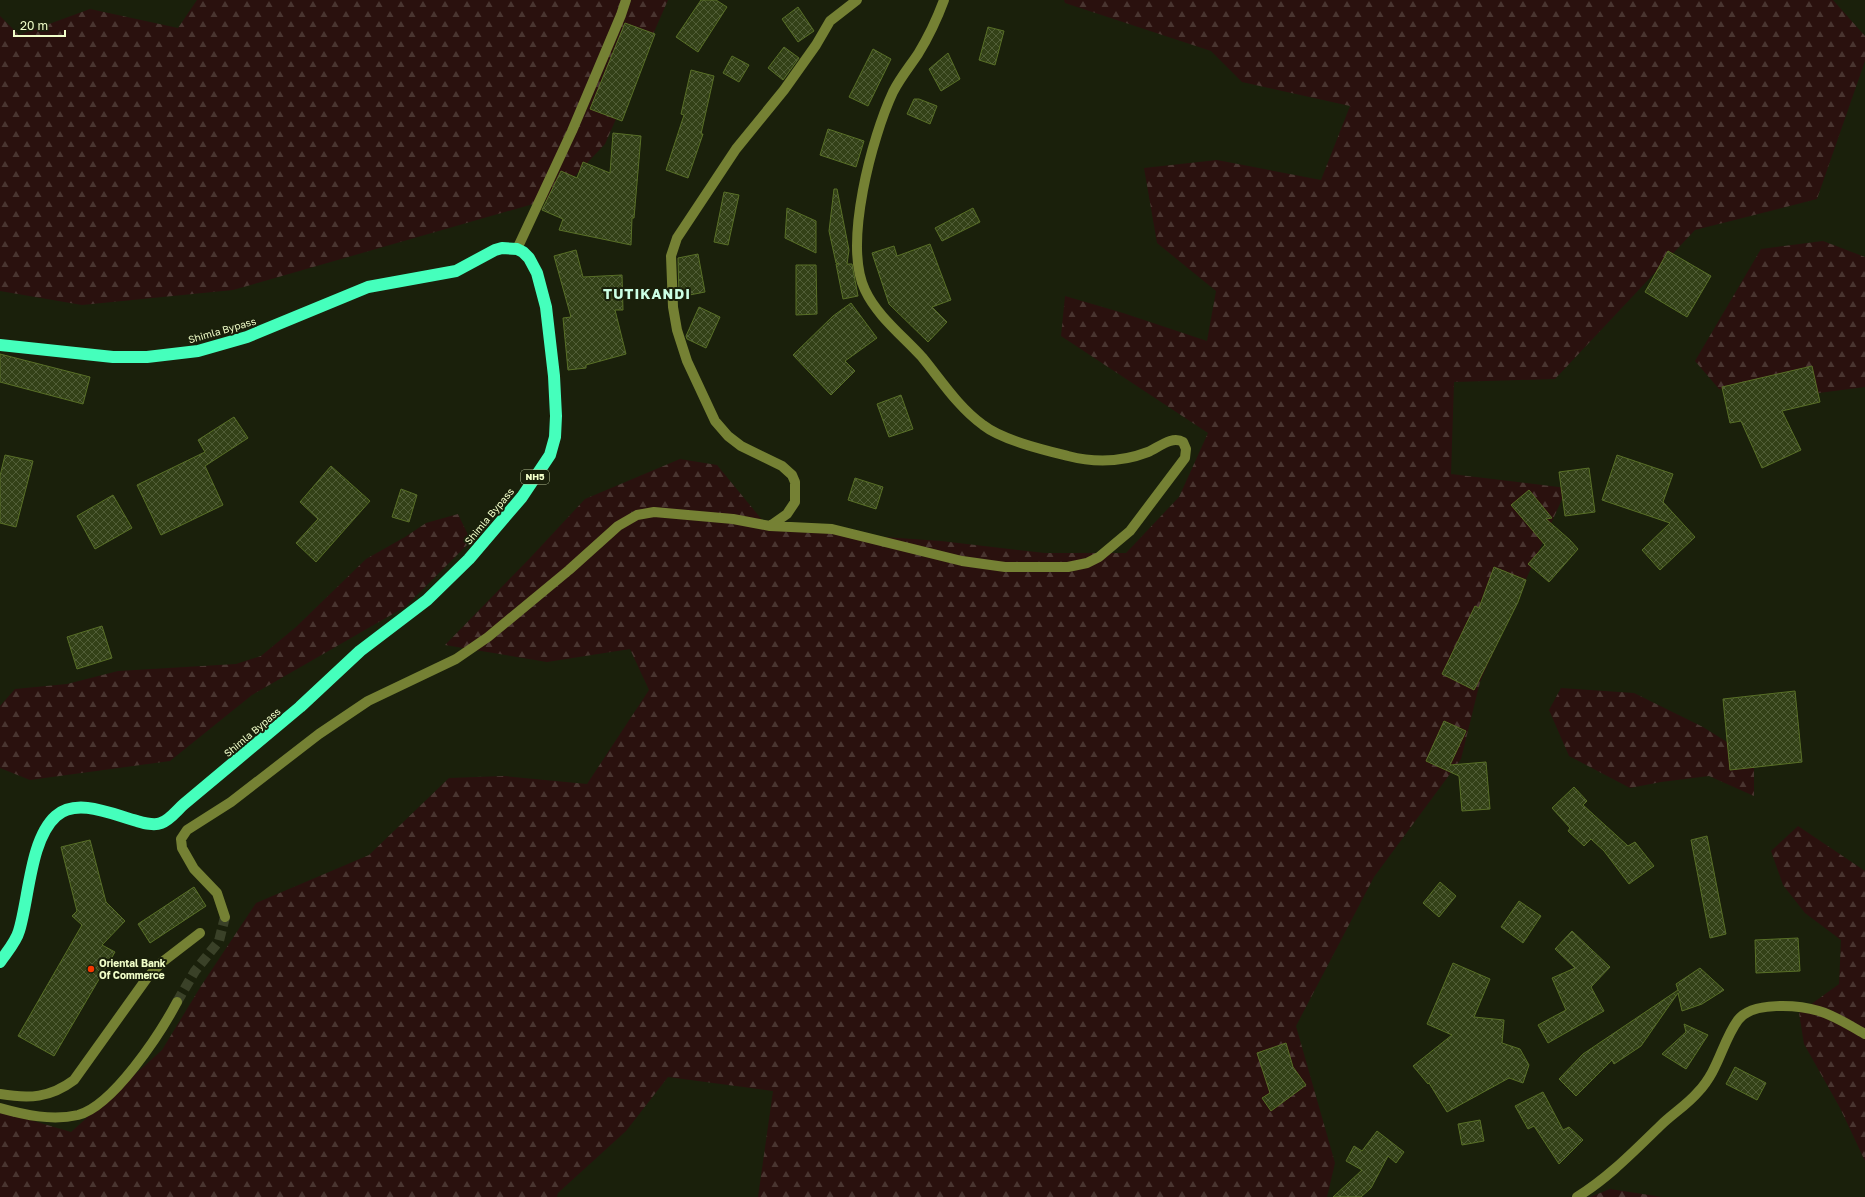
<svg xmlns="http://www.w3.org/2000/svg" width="1865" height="1197" font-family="'Golos Text',sans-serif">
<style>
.forest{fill:url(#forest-firs)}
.building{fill:url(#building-cross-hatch);stroke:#586f27}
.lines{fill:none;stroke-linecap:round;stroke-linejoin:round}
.minor-tunnel{stroke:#3a4128;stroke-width:10;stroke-dasharray:10 5;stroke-linecap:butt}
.minor{stroke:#758134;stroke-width:10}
.highway{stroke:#45ffbc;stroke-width:12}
.poi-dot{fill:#f53600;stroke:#1a200b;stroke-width:1.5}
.labels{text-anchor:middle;stroke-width:4;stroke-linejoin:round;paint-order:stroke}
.shield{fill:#1a200b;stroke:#b1bc91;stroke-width:1}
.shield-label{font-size:9px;font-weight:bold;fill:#f2ffca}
.street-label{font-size:10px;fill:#f2ffca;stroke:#1a200b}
.poi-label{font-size:10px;font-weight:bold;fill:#f2ffca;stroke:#1a200b;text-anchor:start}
.district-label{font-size:14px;font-weight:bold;letter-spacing:1px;fill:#ccffe5;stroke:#1a200b}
</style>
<defs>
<pattern id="forest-firs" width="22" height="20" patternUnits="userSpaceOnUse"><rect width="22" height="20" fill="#2a110e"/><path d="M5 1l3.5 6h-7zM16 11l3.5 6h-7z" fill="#493530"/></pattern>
<pattern id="building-cross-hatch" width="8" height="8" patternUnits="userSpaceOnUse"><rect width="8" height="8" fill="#334117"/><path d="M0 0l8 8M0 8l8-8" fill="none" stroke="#515e37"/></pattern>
</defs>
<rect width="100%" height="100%" fill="#1a200b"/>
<path class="forest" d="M197 0H668L605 144 554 198 233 290 82 305 0 291V16L19 35 90 9 178 28Z
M1064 0H1833L1865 36V61L1817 199 1695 230 1555 379 1454 382 1451 474 1567 488 1480 682 1461 759 1374 877 1296 1026 1335 1163 1327 1197H758L773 1091 668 1077 626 1131 558 1193 557 1197H0V1111L71 1132 162 1050 201 986 256 903 369 855 449 778 504 776 587 784 649 690 630 649 547 662 445 645 530 558 585 499 680 459 717 465 763 521 842 534 941 541 1045 553H1126L1179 497 1208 433 1061 336 1065 296 1123 313 1207 341 1216 291 1157 243 1144 168 1217 160 1321 180 1350 106 1242 82 1211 51 1065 3Z
M1823 241 1865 257V387L1803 395 1719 389 1695 361 1761 249Z
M458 514 471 541 405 607 252 695 170 761 30 780 0 768V706L15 689 67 684 118 671 236 664 261 656 296 627 366 559 405 537 426 523Z
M1561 688 1634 693 1703 727 1754 759V796L1709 776 1661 782 1630 788 1569 756 1549 710Z
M1798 826 1865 871V1161L1840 1108 1804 1044 1799 1013 1839 984 1841 940 1805 913 1783 885 1771 851Z
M1610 1189 1662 1197H1590Z"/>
<path class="building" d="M701 0H716L727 7 698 52 676 37Z
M798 7 814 31 798 42 782 19Z
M625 23 655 34 622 121 590 109Z
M988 27 1004 31 995 65 979 60Z
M784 47 799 58 783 80 768 68Z
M873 49 891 59 868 106 849 97Z
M948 53 960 79 941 91 929 69Z
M732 56 749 65 739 82 723 73Z
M691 70 714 76 701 134H703L688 178 666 170 684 115 681 114Z
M914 99H919L937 106 930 124 907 114Z
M828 129 864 141 856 167 820 155Z
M613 133 641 136 634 218H632L631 245 559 230 563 219 542 210 561 171 577 178 583 162 610 173Z
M834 189H837L849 250 847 264H852L858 296 843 299 836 264H839L836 263 829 231Z
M724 192 739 195 728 245 714 242Z
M787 208 816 221V253L785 238Z
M973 208 980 222 942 241 935 228Z
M930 244 951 300 932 307 947 322 928 342 889 304 872 253 894 246 897 256Z
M576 250 583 277 622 275 623 310H615L626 354 586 365V368L568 370 563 318 571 317 554 256Z
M1668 251 1711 276 1687 317 1645 292Z
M698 254 705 292 679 297 678 258Z
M796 265H816L817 314 796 315Z
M851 303 877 338 845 361 855 371 831 395 793 355 833 316Z
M699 307 720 317 706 348 687 339 686 336Z
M0 354 90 377 83 404 0 382Z
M1812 366 1820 402 1782 411 1801 450 1762 468 1741 421 1730 423 1722 387Z
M901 395 913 429 889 437 877 404Z
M234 417 248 438 205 466 223 505 161 535 137 485 205 452 198 440Z
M5 455 33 461 16 527 0 523V476Z
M1617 455 1673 474 1663 502 1695 537 1660 570 1642 550 1670 523 1602 500Z
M331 466 370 501 316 562 296 543 318 519 300 502Z
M1589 468 1595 512 1565 516 1559 472Z
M855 478 883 487 876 509 848 500Z
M401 489 417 495 409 522 392 517Z
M1529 490 1552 518 1546 519 1570 540 1578 549 1549 582 1528 564 1545 545 1511 505Z
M113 495 132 528 95 549 77 516Z
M1494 567 1526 580 1518 602 1474 690 1442 674 1475 606 1479 608Z
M102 626 112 658 77 669 67 637Z
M1795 691 1802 762 1730 770 1723 699Z
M1444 721 1466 731 1450 765 1486 762 1490 809 1462 811 1459 776 1426 761Z
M1574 787 1587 801 1583 805 1628 846 1635 842 1654 866 1629 884 1604 851 1591 839 1584 846 1568 831 1570 828 1552 808Z
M1707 836 1726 934 1710 938 1691 840Z
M90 840 106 902 125 921 102 945 115 952 54 1056 18 1036 82 925 72 916 77 911 61 847Z
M1440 882 1456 896 1439 917 1423 903Z
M194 887 206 906 150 943 138 924Z
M1519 901 1541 916 1523 943 1501 927Z
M1572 931 1610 967 1591 987 1604 1011 1548 1043 1538 1025 1566 1010 1552 978 1575 968 1555 949Z
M1798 938 1800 971 1756 973 1755 940Z
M1453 963 1490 979 1474 1017 1504 1020 1502 1043 1520 1049 1529 1065 1523 1083 1509 1078 1447 1112 1429 1083 1428 1084 1413 1066 1452 1035 1427 1024Z
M1700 968 1724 990 1702 1004 1682 1011 1678 993 1641 1046 1614 1064 1612 1060 1576 1096 1559 1079 1583 1054 1678 990 1676 984Z
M1684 1024 1708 1035 1686 1069 1662 1054 1686 1032Z
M1286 1043 1293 1067 1306 1085 1271 1111 1262 1098 1270 1093 1257 1053Z
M1735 1067 1766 1083 1757 1100 1726 1084Z
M1543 1092 1563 1130 1569 1127 1583 1140 1559 1164 1534 1126 1528 1129 1515 1106Z
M1480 1120 1484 1141 1462 1145 1458 1124Z
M1377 1131 1404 1152 1396 1163 1388 1156 1371 1188 1361 1197H1333L1362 1170 1346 1161 1354 1146 1362 1151Z"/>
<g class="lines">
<path class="minor-tunnel" d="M177 1002 195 971 219 941 225 917"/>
<path class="minor" d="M517 249 572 131 621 15 626 0
M770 526 787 514 795 502V482L792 475 782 466 741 446 728 436 715 421 687 361 677 330 673 307 671 256 677 238 736 149 784 90 816 45 830 21 857 0
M225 917 217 893 194 869 182 848 181 839 187 830 231 802 319 734 368 701 456 659 488 637 569 570 618 526 637 515 654 512 733 519 770 526 832 529 962 561 1005 567H1068L1087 563 1099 557 1130 531 1185 458 1186 449 1183 442C1172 435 1158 448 1148 452 1122 462 1095 463 1068 456 1044 450 1002 440 983 425 958 407 941 380 922 357 903 336 877 316 865 290 843 244 872 137 893 92 900 78 910 66 918 54 929 36 937 19 944 0
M0 1094C29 1099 50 1098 74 1080L147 978 161 963 200 933
M0 1108C25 1115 52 1121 78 1115 113 1106 160 1034 177 1002
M1577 1197C1608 1178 1633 1152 1660 1126 1672 1114 1687 1105 1698 1092 1719 1070 1722 1042 1738 1020 1752 1001 1799 1005 1819 1011 1836 1016 1850 1026 1865 1034"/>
<path class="highway" d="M0 345 113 357H147L198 351 247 337 368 287 456 271 495 250 502 248 517 249 523 252 529 258 537 273 546 307 554 376 556 416 555 437 550 455 522 497 469 559 427 600 360 651 300 707 184 804C177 810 170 820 161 823 154 826 144 823 137 821 114 815 77 797 56 816 30 839 29 899 19 931 16 942 6 953 0 962"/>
</g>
<circle class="poi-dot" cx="91" cy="969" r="4"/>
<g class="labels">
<rect class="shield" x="521" y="470" width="28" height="14" rx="3"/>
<g class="shield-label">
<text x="535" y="480">NH5</text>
</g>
<g class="street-label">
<text transform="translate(222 330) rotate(-16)" y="4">Shimla Bypass</text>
<text transform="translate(489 516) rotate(-50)" y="4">Shimla Bypass</text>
<text transform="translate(252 732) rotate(-40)" y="4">Shimla Bypass</text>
</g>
<g class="poi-label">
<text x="99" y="967">Oriental Bank<tspan x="99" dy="12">Of Commerce</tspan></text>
</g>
<g class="district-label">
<text x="647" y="299">TUTIKANDI</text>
</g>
</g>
<path d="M14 30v6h51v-6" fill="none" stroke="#f2ffca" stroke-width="2"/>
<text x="20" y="30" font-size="12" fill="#f2ffca" stroke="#1a200b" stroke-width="3" paint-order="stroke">20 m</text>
</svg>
